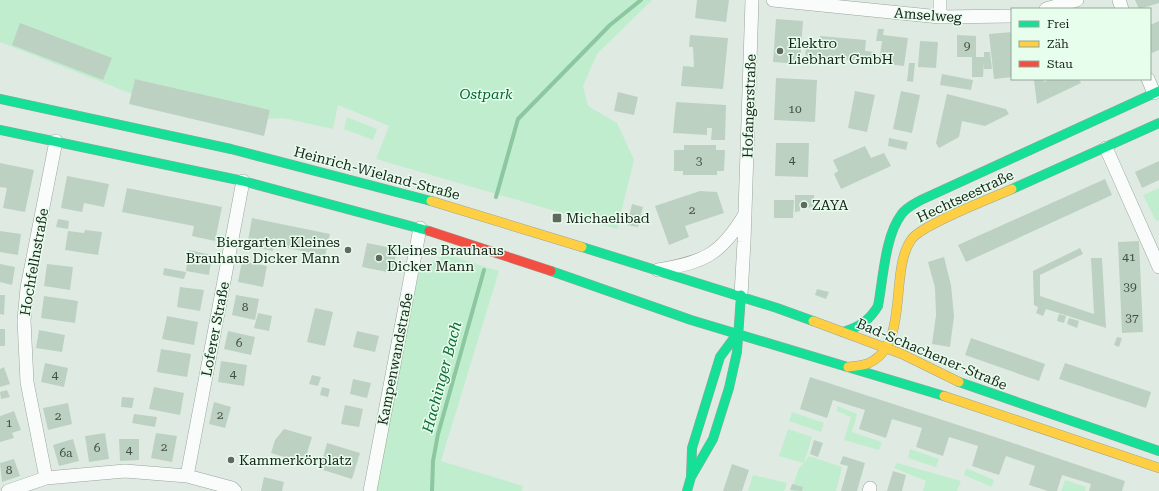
<svg xmlns="http://www.w3.org/2000/svg" width="1159" height="491" font-family="'Roboto Serif',serif">
<style>
.green{fill:#c0edce}
.lines{fill:none;stroke-linecap:round;stroke-linejoin:round}
.stream{stroke:#8cc7a0;stroke-width:4}
.building{fill:#bcd1c2}
.street-casing{stroke:#9aa49d;stroke-width:14}
.fast-casing{stroke:#9aa49d;stroke-width:10}
.slow-casing{stroke:#9aa49d;stroke-width:10}
.jam-casing{stroke:#9aa49d;stroke-width:10}
.street{stroke:#fafcfb;stroke-width:13}
.fast{stroke:#16e098;stroke-width:9}
.slow{stroke:#ffcf43;stroke-width:9}
.jam{stroke:#f24e42;stroke-width:9}
.poi-dot{fill:#5f6861;stroke:#e7feec;stroke-width:1.5}
.labels{text-anchor:middle;stroke-width:3;stroke-linejoin:round;paint-order:stroke}
.number-label{font-size:12px;fill:#424e46}
.street-label{font-size:14px;fill:#1a221c;stroke:#e7feec}
.poi-label{font-size:14px;fill:#1a221c;stroke:#e7feec;text-anchor:start}
.park-label{font-size:14px;font-style:italic;fill:#016433;stroke:#e7feec}
.water-label{font-size:15px;font-style:italic;fill:#0d6938;stroke:#e7feec}
</style>
<rect width="100%" height="100%" fill="#dfebe2"/>
<path class="green" d="M0 0H652L597 54 583 86 588 106 617 123 634 160 617 229 376 159 389 126 338 105 333 129 283 118 268 119 270 110 135 79 132 94 0 42Z
M347 117 377 129 373 140 344 129Z
M1159 188V220L1156 221 1143 195Z
M445 254 499 271 441 461 523 486 522 491H376L419 271Z
M837 406 857 414 852 432 882 442 879 450 844 440 851 417 837 411Z
M792 412 824 423 821 432 789 421Z
M788 429 812 437 804 463 809 456 842 467 836 491H791L799 468 804 463 779 456Z
M910 449 939 459 936 467 908 458Z
M897 463 961 481 957 491H923L926 481 894 468Z
M966 468 994 480 992 487 964 475Z
M753 475 787 483 784 491H748Z
M1065 480 1086 487 1085 491H1061Z"/>
<g class="lines">
<path class="stream" d="M496 197 518 119 610 25 641 0
M432 491 433 461 438 434 484 270"/>
</g>
<path class="building" d="M697 0H729L726 22 695 18Z
M1135 0H1159V3L1139 9Z
M776 19 803 21 800 64 773 62Z
M1159 21V50L1152 53 1150 48V25Z
M20 23 112 58 103 80 12 45Z
M878 29H884L883 35 908 38 904 66 879 63 882 41H876Z
M1012 32V77L994 79 989 34Z
M690 35 728 38 723 89 681 86 683 66 694 67 693 47H689Z
M957 35 976 36V57H984V52H990L992 69H984V61L983 77H972V57H957Z
M820 36 866 40 865 51 875 52 874 66 864 65 865 61 818 57V56L813 55V62H805L806 46 819 47Z
M920 41 938 42 936 68 918 67Z
M909 63H915L913 82 907 81Z
M942 74 973 80 971 90 940 85Z
M776 78 817 80 815 122 774 120Z
M135 79 270 110 264 136 129 104Z
M1036 79H1043L1044 82 1050 79H1079L1081 83 1037 104 1034 80Z
M855 91 875 95 867 132 848 128Z
M901 91 920 95 912 133 893 129Z
M618 92 638 97 634 115 614 111Z
M947 94 1006 109 1009 114 985 126 962 121 959 137 939 148 936 143Z
M676 102 726 105 725 140H711L712 128H707V135L673 133Z
M889 138 908 142 906 150 888 146Z
M776 143H809L808 177 775 176Z
M684 145H716V150H725L724 171H717V175H683V171H674V150H684Z
M865 146 871 158 884 153 891 166 841 189 834 174 838 171 833 160Z
M1159 161V180L1142 188 1135 172Z
M0 163 34 170 25 212 3 208 7 188 0 187Z
M67 176 109 184 104 207 84 203 82 212 61 208Z
M1105 179 1112 195 966 262 958 245Z
M127 188 222 207 215 241 192 236 194 226 122 212Z
M700 191 717 192 724 213 685 226 689 237 669 245 655 206Z
M795 195H814V207L800 208V211L795 212Z
M774 200H794L793 218H774Z
M632 204 643 207 638 227 627 225Z
M252 218 330 234 325 256 274 245 273 251 247 246Z
M58 219 69 221 68 229 56 227Z
M85 230 102 232 98 255 65 250 68 231 84 233Z
M0 231 21 234 18 255 0 252Z
M1139 241 1143 332 1122 333 1118 242Z
M367 243 397 249 392 273 362 267Z
M1080 248 1083 254 1040 275V296L1094 314 1091 258H1102L1106 328 1046 309 1043 316 1036 313 1038 307 1034 305 1033 271Z
M189 250 212 255 209 275 186 271Z
M944 257 951 285 954 316 950 347 932 344 936 315 935 288 928 262Z
M242 261 267 266 263 287 238 282Z
M0 264 15 267 12 285 0 282Z
M47 264 73 267 70 290 44 286Z
M164 268 186 272 184 279 163 275Z
M180 287 204 290 200 311 177 307Z
M817 289 829 292 826 299 815 295Z
M0 295H5L4 315 0 314Z
M236 295 259 299 255 320 232 315Z
M44 296 78 301 75 323 41 318Z
M315 308 333 312 325 346 307 342Z
M258 313 272 316 269 331 254 328Z
M1059 314 1066 316 1064 323 1057 321Z
M167 316 198 322 194 345 162 339Z
M1069 318 1079 321 1077 328 1067 324Z
M0 329H5V346H0Z
M39 330 65 335 62 352 36 348Z
M228 331 255 337 251 355 224 349Z
M357 331 379 336 375 352 353 347Z
M1117 337 1122 338 1119 347 1114 345Z
M971 338 1045 364 1039 381 965 355Z
M161 349 191 354 187 377 157 372Z
M221 361 247 365 244 386 218 382Z
M45 363 68 368 64 387 41 382Z
M1065 363 1151 392 1146 408 1059 379Z
M4 367 10 384 0 387V369Z
M312 375 321 377 318 386 309 384Z
M810 377 998 438 1125 481 1122 491H1089L1091 484 1062 475 1057 491H1048L1029 485 1035 466 1006 456 999 475 972 466 978 446 949 437 943 456 916 447 922 428 892 419 886 438 859 429 865 410 833 400 827 418 800 409Z
M353 379 371 383 367 398 350 394Z
M154 387 184 393 180 415 149 409Z
M322 387 330 389 328 397 320 395Z
M7 390 10 397 1 399 0 392Z
M122 397 134 398 132 408 121 407Z
M214 402 231 407 225 428 209 424Z
M68 403 72 424 48 430 43 408Z
M345 405 363 409 359 427 341 424Z
M14 411 21 430 12 433 14 438 0 442V416Z
M134 414 157 417 155 427 132 423Z
M284 429 312 437 304 463 271 453 275 440Z
M105 433 109 459 89 462 85 436Z
M156 433 177 436 172 462 151 458Z
M73 439 79 461 59 466 53 445Z
M119 439H139V460L120 461Z
M814 440 823 443 818 457 810 454Z
M327 443 360 453 352 479 320 469Z
M843 456 865 463 857 491H841L848 466 840 464Z
M272 457 281 459 279 466 270 463Z
M14 459 20 476 2 482 0 463Z
M732 464 749 470 742 491H723Z
M893 471 906 475 902 491H887Z
M264 477 284 482 282 491H261Z
M792 484 803 487 802 491 790 490Z"/>
<g class="lines">
<g class="street-casing">
<path id="street" d="M773 0 940 17 1012 16
M1119 0 1122 9
M1046 9 1077 0
M940 17V0
M1148 79 1154 93
M1106 148 1159 267
M658 270C704 262 721 255 745 214
M741 295 744 242 752 0
M187 476 243 181
M46 478 27 382 24 320 27 288 56 141
M8 491 46 478 125 471 187 476 232 488 235 491
M370 491 420 228
M869 491 870 488"/>
</g>
<g class="fast-casing">
<path id="fast" d="M0 99 231 149 431 201
M0 130 243 181 429 231
M1012 189 1159 123
M582 247 777 308 813 321
M551 271 691 320 944 396
M843 332C859 327 869 321 878 306 883 280 885 236 901 215 905 208 914 204 921 200L1159 91
M959 382 1159 451
M691 477 713 439 729 388 737 352 741 295
M687 491 691 477 692 448 720 357 737 334"/>
</g>
<g class="slow-casing">
<path id="slow" d="M431 201 582 247
M813 321 902 354 959 382
M848 367C854 366 863 366 869 363 910 344 889 272 911 240 920 225 992 198 1012 189
M944 396 1159 468"/>
</g>
<g class="jam-casing">
<path id="jam" d="M429 231 551 271"/>
</g>
<use href="#street" class="street"/>
<use href="#fast" class="fast"/>
<use href="#slow" class="slow"/>
<use href="#jam" class="jam"/>
</g>
<g class="poi-dot">
<circle cx="780" cy="51" r="4"/>
<circle cx="804" cy="205" r="4"/>
<rect x="552" y="213" width="10" height="10" rx="2"/>
<circle cx="348" cy="250" r="4"/>
<circle cx="379" cy="258" r="4"/>
<circle cx="231" cy="460" r="4"/>
</g>
<g class="labels">
<g class="number-label">
<text x="967" y="50">9</text>
<text x="795" y="113">10</text>
<text x="792" y="164">4</text>
<text x="699" y="165">3</text>
<text x="692" y="214">2</text>
<text x="1129" y="261">41</text>
<text x="1130" y="291">39</text>
<text x="245" y="311">8</text>
<text x="1132" y="322">37</text>
<text x="239" y="347">6</text>
<text x="233" y="378">4</text>
<text x="55" y="379">4</text>
<text x="220" y="419">2</text>
<text x="58" y="420">2</text>
<text x="9" y="427">1</text>
<text x="164" y="451">2</text>
<text x="97" y="452">6</text>
<text x="129" y="454">4</text>
<text x="66" y="457">6a</text>
<text x="9" y="474">8</text>
</g>
<g class="street-label">
<text transform="translate(928 15) rotate(4)" y="5">Amselweg</text>
<text transform="translate(749 106) rotate(-88)" y="5">Hofangerstraße</text>
<text transform="translate(377 173) rotate(15)" y="5">Heinrich-Wieland-Straße</text>
<text transform="translate(965 196) rotate(-25)" y="5">Hechtseestraße</text>
<text transform="translate(34 262) rotate(-80)" y="5">Hochfellnstraße</text>
<text transform="translate(215 329) rotate(-79)" y="5">Loferer Straße</text>
<text transform="translate(932 354) rotate(23)" y="5">Bad-Schachener-Straße</text>
<text transform="translate(395 359) rotate(-79)" y="5">Kampenwandstraße</text>
</g>
<g class="poi-label">
<text x="788" y="48">Elektro<tspan x="788" dy="16">Liebhart GmbH</tspan></text>
<text x="812" y="210">ZAYA</text>
<text x="566" y="223">Michaelibad</text>
<text x="340" y="247" text-anchor="end">Biergarten Kleines<tspan x="340" dy="16">Brauhaus Dicker Mann</tspan></text>
<text x="387" y="255">Kleines Brauhaus<tspan x="387" dy="16">Dicker Mann</tspan></text>
<text x="239" y="465">Kammerkörplatz</text>
</g>
<g class="park-label">
<text x="486" y="99">Ostpark</text>
</g>
<g class="water-label">
<text transform="translate(442 377) rotate(-75)" y="5">Hachinger Bach</text>
</g>
</g>
<rect x="1011" y="8" width="140" height="72" fill="#e7feec" stroke="#95a699"/>
<rect x="1019" y="21" width="20" height="6" fill="#16e098" stroke="#95a699"/>
<text x="1047" y="28" font-size="12" fill="#1a221c">Frei</text>
<rect x="1019" y="41" width="20" height="6" fill="#ffcf43" stroke="#95a699"/>
<text x="1047" y="48" font-size="12" fill="#1a221c">Zäh</text>
<rect x="1019" y="61" width="20" height="6" fill="#f24e42" stroke="#95a699"/>
<text x="1047" y="68" font-size="12" fill="#1a221c">Stau</text>
</svg>
